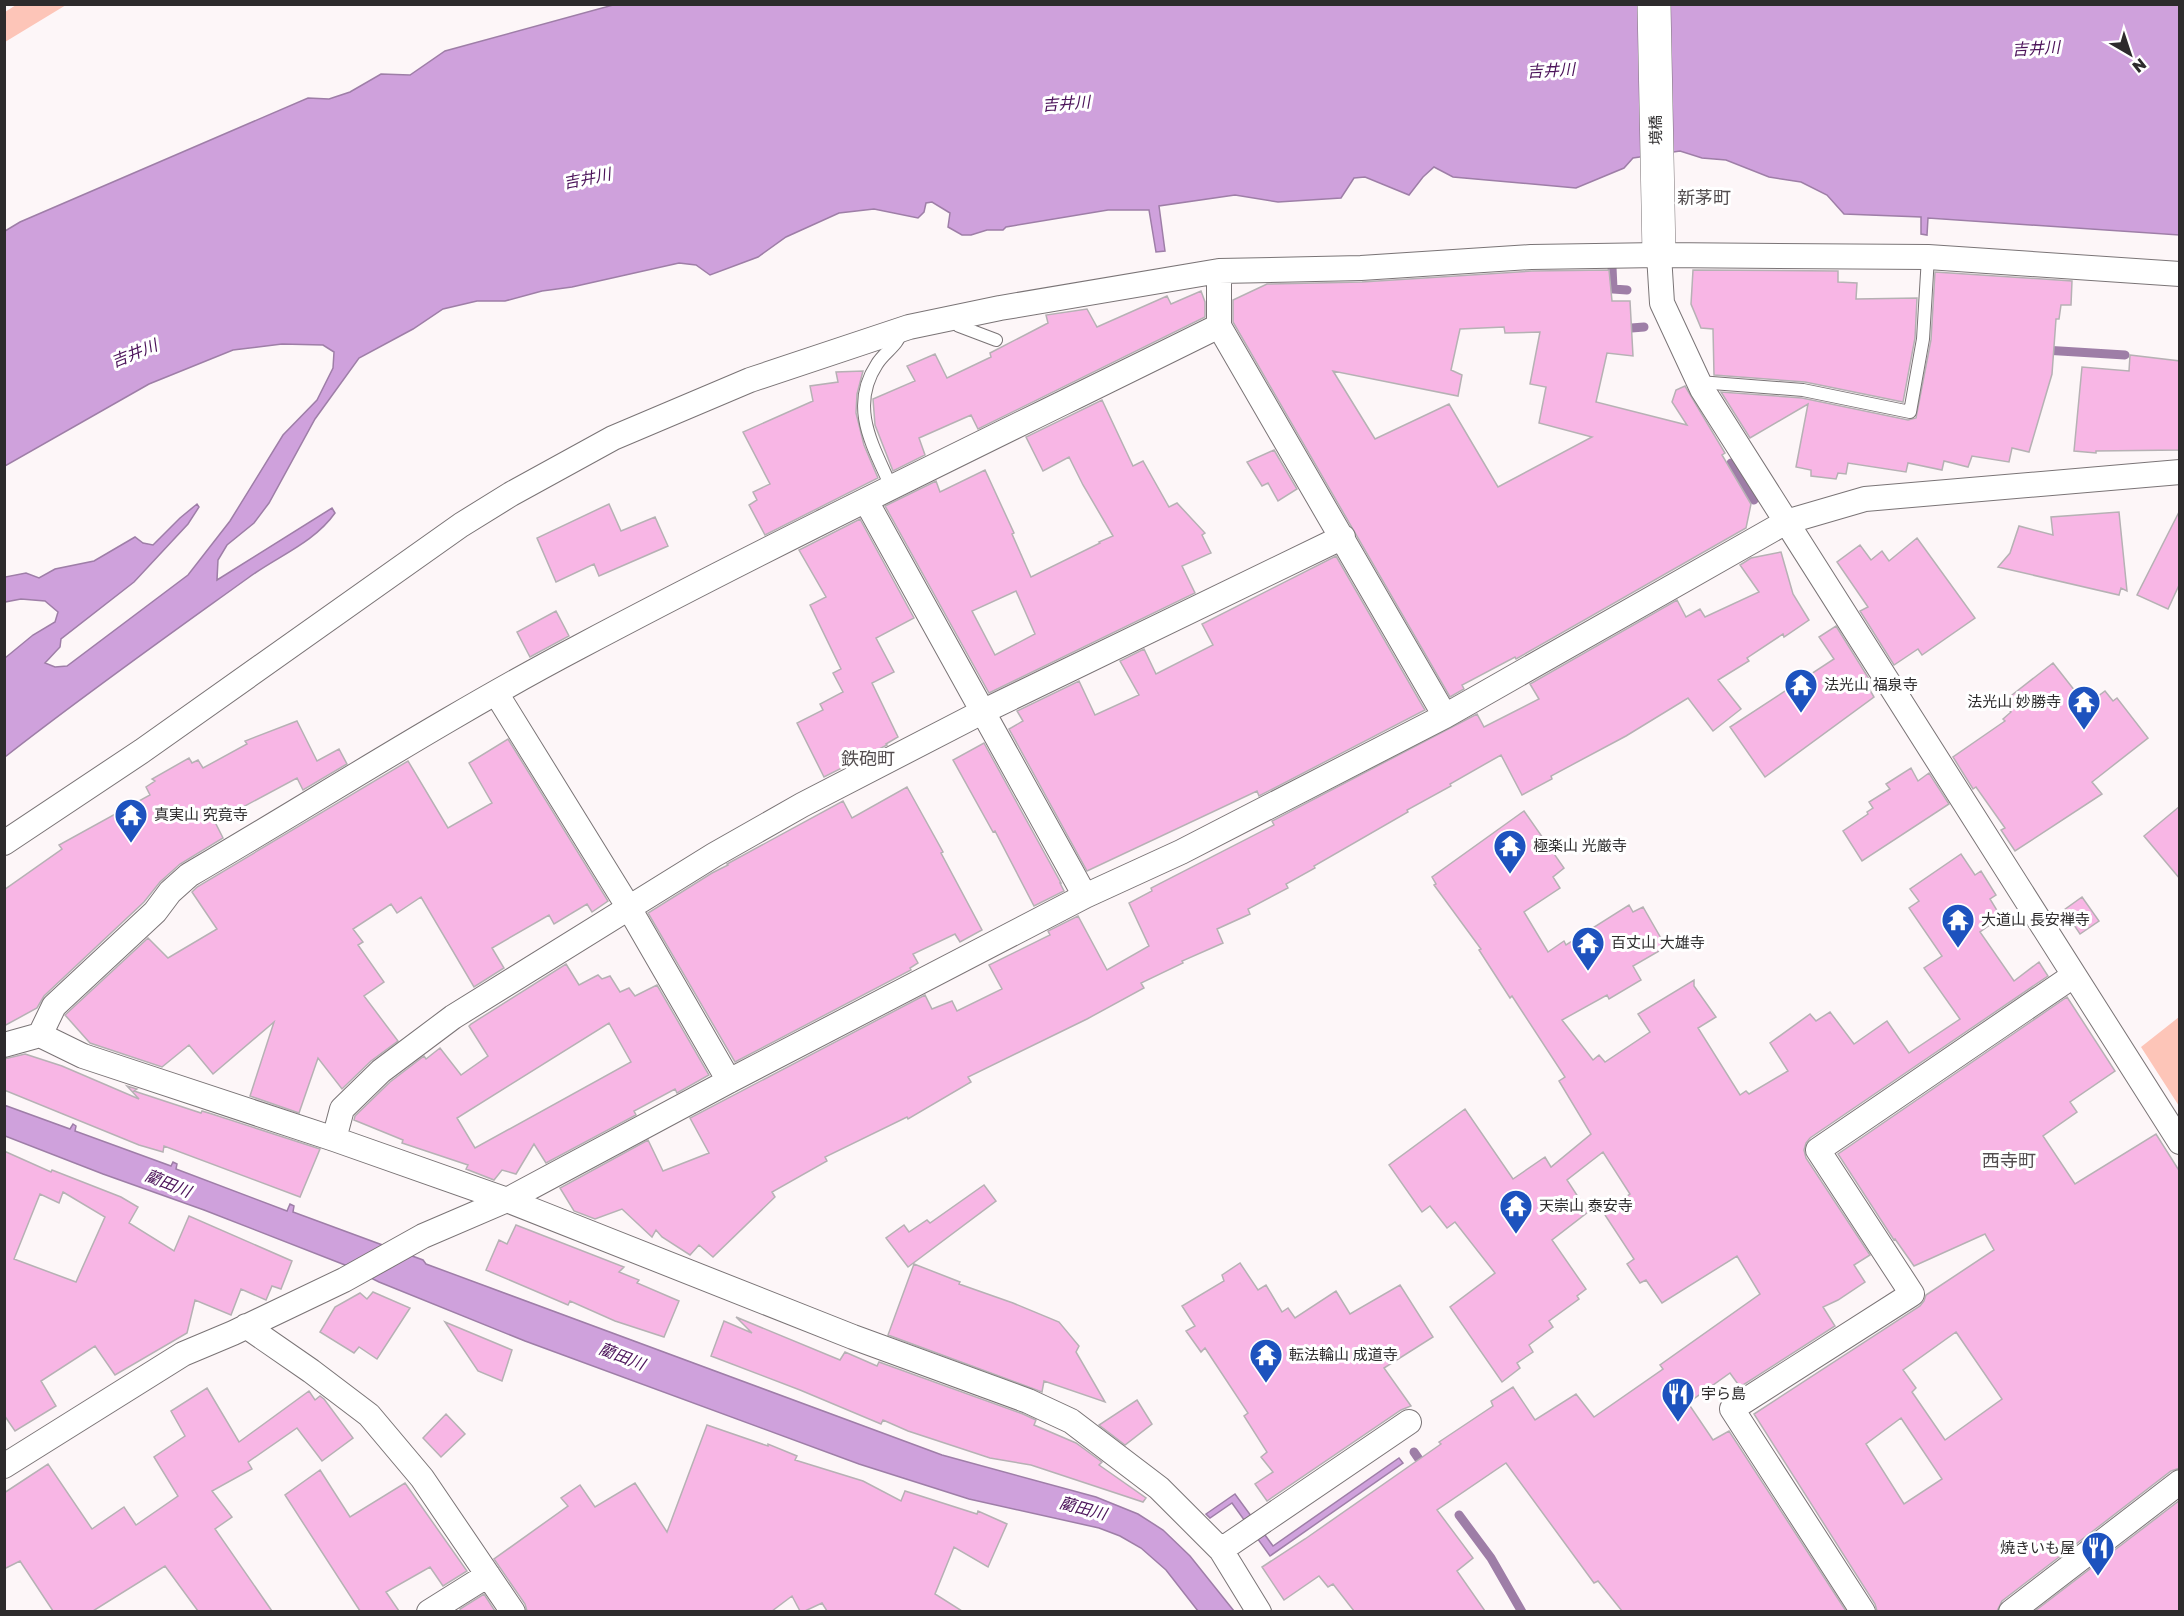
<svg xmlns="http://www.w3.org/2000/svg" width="2184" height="1616" font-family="'Golos Text','Noto Sans JP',sans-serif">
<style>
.green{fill:#fdc5b8}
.water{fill:#cfa1dc;stroke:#9e7ea7;stroke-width:1.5}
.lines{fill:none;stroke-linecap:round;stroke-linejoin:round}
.stream{stroke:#9e7ea7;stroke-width:9}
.building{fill:#f8b6e5;stroke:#b6b1b4;stroke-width:1.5;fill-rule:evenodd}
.lane-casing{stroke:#7a7476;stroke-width:14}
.street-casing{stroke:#7a7476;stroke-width:26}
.secondary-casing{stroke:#7a7476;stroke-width:34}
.lane{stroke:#fff;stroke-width:12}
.street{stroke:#fff;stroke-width:24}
.secondary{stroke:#fff;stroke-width:33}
.labels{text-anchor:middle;stroke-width:6;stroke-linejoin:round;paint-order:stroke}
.street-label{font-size:15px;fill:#2d2b2c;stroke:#fff}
.poi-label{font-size:15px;fill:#2d2b2c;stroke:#fff;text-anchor:start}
.water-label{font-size:16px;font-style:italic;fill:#4b1259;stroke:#fff}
.quarter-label{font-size:18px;fill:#544e50;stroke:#fff}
</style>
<rect width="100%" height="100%" fill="#fdf6f8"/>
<path class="green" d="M16 5V4L66 5 5 42V12Z
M2179 1017V1106L2141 1047Z"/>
<path class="water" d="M613 5H2179V235L1928 218 1927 235 1921 234V217L1844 214 1827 195 1801 182 1769 177 1726 160 1702 158 1680 151 1633 158 1624 168 1576 188 1453 177 1434 167 1423 177 1409 195 1365 177 1354 178 1341 198 1278 202 1235 195 1159 206 1165 251 1156 252 1149 210H1108L1006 227 1003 230H987L971 235H962L948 227 950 213 932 202 926 203 924 212 918 218 874 209 839 213 786 237 758 257 710 275 696 265 679 263 572 287 542 291 505 301H477L443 309 413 329 359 358 315 419 269 503 254 523 227 545 218 560 217 580 332 508 335 513C314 543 276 557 248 578 166 637 84 695 5 757V658L33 635 55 622 58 612 45 601 21 599 5 602V577L26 573 39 578 55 569 94 561 135 537 143 543 153 545 180 518 197 504 199 507 188 524 134 582 61 639 60 647 45 663 55 667 67 666 188 575 230 521 283 435 317 400 333 368 334 352 323 345 282 344 233 350 149 384 5 466V231L20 222 308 98 329 99 350 92 381 74 410 75 445 51Z
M4 1105 70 1129 73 1124 76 1126 75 1131 171 1166 173 1162 177 1164 176 1169 287 1211 290 1204 294 1206 293 1212 423 1260 426 1264 942 1455 1096 1497 1138 1514 1163 1530 1190 1556 1234 1611H1198L1166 1570 1141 1548 1120 1536 1099 1528 969 1499 859 1464 525 1341 379 1282 345 1265 204 1210 103 1174 5 1136Z
M1399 1458 1403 1463 1270 1556 1232 1503 1210 1518 1206 1514 1235 1494 1273 1546Z"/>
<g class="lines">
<path class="stream" d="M1612 267 1613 289 1627 290
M1619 329 1644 327
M2044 350 2125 355
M1731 463 1754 500
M1414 1452 1425 1468
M1459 1515 1491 1558 1522 1612"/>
</g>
<path class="building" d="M1609 270 1612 301H1630L1633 356 1607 353 1596 402 1687 425 1672 402 1676 390 1685 386 1725 453 1722 455 1751 504 1746 528 1516 659 1515 657 1462 685 1464 689 1450 697 1233 322V300L1267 284 1362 282 1532 271ZM1504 327 1505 333 1540 332 1530 384 1546 387 1539 423 1592 437 1498 487 1449 404 1375 439 1333 371 1458 396 1462 375 1451 370 1460 329Z
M1693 270 1838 271V282L1857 283 1856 299 1917 298 1915 338 1903 402 1805 382 1714 375 1713 329 1701 328 1691 304Z
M1935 272 2072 281 2071 305H2061L2059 319H2056L2052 374 2029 452 2012 448 2009 462 1972 456 1968 467 1944 461 1942 470 1908 463 1906 472 1848 463 1846 474 1838 473 1836 479 1811 476V470L1796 467 1808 404 1750 438 1721 392 1802 398 1908 420 1916 418 1931 340Z
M1201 291 1205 302V317L978 429 971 415 919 438 925 455 893 471 875 425 873 399 915 381 907 366 935 354 947 378 991 357 990 353 1048 323 1046 315 1087 309 1097 327 1167 296 1171 304Z
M2130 355 2180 361V450L2096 451V453L2074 451 2082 367 2129 371Z
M863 371 857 394 856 413 864 445 878 478 765 535 749 505 757 500 753 492 770 484 743 432 813 401 810 386 838 382 836 372Z
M1102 400 1133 466 1143 461 1169 507 1177 503 1205 533 1202 535 1211 553 1182 566 1195 593 989 693 885 506 936 481 940 492 985 470 1014 533 1012 534 1031 577 1100 543 1099 542 1113 536 1083 485 1069 457 1043 471 1026 437ZM1016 591 1035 634 995 655 972 611Z
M1274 450 1297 489 1278 501 1268 483 1262 486 1247 462Z
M609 504 621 531 655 517 668 546 599 576 594 564 556 582 537 538Z
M2180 510V583L2168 609 2137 595Z
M2119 512 2127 591 2121 588 2119 595 1998 567 2010 553 2019 526 2053 535 2051 517Z
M860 519 914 618 876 638 894 672 872 683 898 737 886 744 887 745 824 777 797 723 823 710 820 704 843 692 833 673 841 669 810 605 826 597 799 550Z
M1917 538 1975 618 1922 655 1918 649 1894 665 1860 611 1868 607 1837 562 1860 545 1871 560 1882 551 1889 561Z
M1781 552 1793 594 1809 620 1784 637 1783 634 1747 658 1749 661 1718 680 1741 709 1713 731 1688 698 1626 736 1551 776 1552 779 1522 795 1501 755 1450 784 1451 786 1407 810 1408 812 1314 866 1315 868 1286 884 1288 888 1248 909 1250 914 1217 929 1223 943 1182 961 1183 963 1141 983 1144 988 1087 1019 968 1077 971 1082 908 1119 907 1117 825 1157 827 1161 772 1192 775 1197 713 1257 699 1245 690 1255 662 1237 656 1230 652 1237 622 1209 595 1219 574 1211 560 1188 648 1140 663 1171 709 1153 690 1118 925 995 932 1009 952 1001 957 1011 1002 989 989 965 1050 935 1048 931 1078 916 1107 970 1149 946 1129 903 1152 891 1151 888 1274 825 1272 821 1477 714 1484 727 1539 699 1530 684 1677 600 1686 617 1700 609 1705 617 1759 592 1740 565 1751 558Z
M1336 556 1425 710 1259 796 1257 791 1087 871 1009 729 1023 721 1017 711 1079 681 1095 715 1139 695 1120 661 1144 649 1156 674 1213 645 1202 624Z
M556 611 569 636 530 657 517 632Z
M1836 626 1871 682 1867 685 1874 697 1765 777 1730 727 1834 659 1819 637Z
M2053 663 2086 705 2105 691 2113 701 2117 698 2148 738 2092 782 2102 794 2015 851 2001 830 2005 828 1976 787 1973 789 1953 757 2005 721 2003 719 2011 712 2003 702Z
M297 721 317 761 339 749 347 764 303 790 297 778 215 822 223 838 180 864 160 882 144 902 44 996 37 1008 4 1026V890L62 849 59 845 150 795 146 787 155 781 152 779 189 758 192 763 198 760 203 768 247 744 245 741Z
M508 739 608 901 592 912 587 904 554 924 549 915 492 948 504 968 474 987 421 897 397 913 391 904 353 929 363 942 358 945 384 982 364 996 398 1041 371 1061 342 1089 318 1058 299 1113 250 1096 274 1022 213 1074 189 1045 162 1067 90 1043 65 1015 148 938 168 958 217 929 192 892 197 887 408 761 448 828 492 803 469 763Z
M984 743 1061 883H1060L1064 891 1034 906 995 831 993 832 953 760Z
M1911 768 1918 781 1929 773 1949 804 1862 861 1843 831 1868 814 1867 812 1873 808 1869 802 1890 789 1886 784Z
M907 787 943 852 941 853 982 930 960 942 955 934 913 954 918 963 910 968 911 970 735 1062 648 913 712 873 728 865 727 864 843 801 852 818Z
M2180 806V879L2144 836Z
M1524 811 1564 868 1553 877 1560 888 1524 912 1548 952 1564 941 1566 945 1629 905 1633 912 1643 907 1666 947 1633 966 1641 980 1609 999 1607 995 1562 1020 1593 1060 1599 1055 1605 1062 1650 1032 1638 1014 1694 980V986L1716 1017 1698 1028 1740 1095 1746 1091 1749 1094 1788 1071 1770 1043 1810 1014 1816 1021 1830 1012 1854 1044 1887 1021 1909 1053 1960 1019 1924 968 1942 956 1909 908 1919 901 1910 889 1961 854 1975 875 1981 871 1996 895 1990 899 2001 917 1980 932 2014 981 2039 962 2048 976 1810 1138 1806 1143 1804 1150 1806 1158 1870 1255 1854 1265 1865 1282 1838 1300 1823 1307 1835 1326 1740 1387 1730 1373 1688 1403 1713 1440 1729 1431 1846 1611H1622L1598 1581 1594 1583 1506 1463 1437 1510 1473 1558 1457 1571 1485 1611H1354L1333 1584 1328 1587 1319 1576 1284 1600 1262 1567 1305 1539 1441 1444 1439 1442 1493 1406 1491 1401 1513 1387 1535 1420 1576 1394 1594 1417 1663 1369 1660 1365 1760 1294 1737 1256 1662 1303 1646 1280 1640 1283 1627 1264 1634 1259 1603 1212 1630 1194 1603 1152 1567 1180 1588 1212 1552 1240 1586 1289 1577 1296 1579 1299 1549 1321 1553 1327 1529 1345 1533 1352 1517 1363 1520 1368 1502 1382 1450 1307 1495 1273 1455 1222 1447 1228 1430 1206 1422 1212 1389 1165 1465 1109 1513 1179 1545 1157 1551 1167 1591 1134 1559 1081 1565 1077 1512 996 1510 998 1479 950 1481 949 1434 885 1436 884 1432 877Z
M2082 897 2099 921 2080 934 2064 910Z
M566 964 579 985 598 975 602 979 610 976 620 992 629 988 635 996 657 985 709 1075 677 1093 675 1089 634 1111 636 1115 546 1163 534 1144 516 1174 502 1170 494 1180 466 1169 468 1165 402 1143 403 1140 354 1120 355 1116 390 1082 424 1056 426 1059 440 1048 461 1075 488 1056 469 1026 471 1024ZM609 1023 631 1062 475 1148 457 1118Z
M2067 997 2115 1071 2070 1102 2077 1112 2043 1136 2075 1184 2156 1134 2180 1172V1468L2171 1471 2002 1601 1997 1611H1877L1875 1604 1754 1414 1920 1306 1924 1301 1926 1295 1994 1250 1985 1234 1914 1266 1895 1239 1894 1240 1838 1154ZM1956 1332 2002 1399 1945 1440 1912 1392 1916 1388 1903 1370ZM1901 1418 1942 1479 1904 1504 1866 1444Z
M25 1054 62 1066 139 1099 127 1086 137 1089 134 1091 201 1113 202 1111 212 1114 320 1149 300 1197 164 1146 163 1152 139 1145 4 1090V1059Z
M4 1151 51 1172 52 1170 121 1197 138 1207 129 1223 174 1251 189 1216 292 1261 281 1289 272 1286 266 1300 241 1289 231 1315 195 1300 187 1333 115 1375 95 1346 41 1381 56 1406 15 1431 4 1415ZM63 1192 105 1217 76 1282 14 1259 40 1194 59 1203Z
M984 1185 996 1201 908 1267 886 1238 904 1225 909 1232 927 1220 930 1223Z
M516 1225 624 1267 619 1272 639 1280 637 1283 679 1301 664 1337 615 1321 570 1301 568 1305 486 1270 499 1240 507 1244Z
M1240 1263 1258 1290 1266 1285 1282 1312 1288 1308 1295 1318 1336 1291 1350 1314 1400 1285 1433 1337 1384 1368 1411 1406 1401 1410 1267 1501 1255 1484 1273 1472 1261 1457 1267 1452 1244 1416 1248 1413 1205 1348 1201 1352 1186 1331 1195 1326 1182 1306 1224 1281 1222 1275Z
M914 1264 960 1282 959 1284 1013 1303 1059 1322 1079 1346 1076 1352 1105 1402 1044 1381 1042 1392 888 1335Z
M373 1292 410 1308 377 1359 359 1347 354 1353 320 1332 335 1307 360 1293 367 1299Z
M736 1317 840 1360 845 1352 877 1366 879 1362 1023 1414 1036 1420 1034 1425 1076 1443 1102 1462 1099 1465 1146 1498 1143 1502 1031 1465 990 1458 908 1431 883 1420 881 1424 800 1390 711 1356 724 1321 752 1333Z
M445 1322 512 1350 502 1381 478 1371Z
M207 1388 239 1442 309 1391 315 1400 320 1396 324 1399 353 1438 322 1461 297 1428 248 1462 252 1469 212 1491 232 1517 215 1529 272 1611H198L165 1566 93 1611H53L20 1561 4 1569V1493L48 1464 92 1529 124 1507 136 1525 178 1496 154 1457 185 1436 171 1411Z
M1137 1400 1152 1424 1125 1445 1099 1425Z
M446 1414 465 1434 441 1457 423 1438Z
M707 1425 768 1446V1444L797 1456 795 1460 863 1481 901 1501 905 1491 977 1514 978 1511 1007 1524 988 1567 954 1547 935 1594 962 1611H827L822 1603 805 1611H800L792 1596 772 1611H527L525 1604 494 1559 568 1506 561 1498 580 1485 595 1507 635 1483 667 1532Z
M320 1470 350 1517 405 1483 467 1571 443 1586 430 1567 386 1592 399 1611H360L285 1495Z
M2180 1500V1611H2035Z
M484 1594 495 1611H461L460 1609Z"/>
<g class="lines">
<g class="lane-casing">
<path id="lane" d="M954 317 959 326 996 340
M1699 382 1803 390 1910 412 1923 339 1928 257
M892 489C874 447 848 408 877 364 884 352 899 345 901 331"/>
</g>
<g class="street-casing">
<path id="street" d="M1659 255 1662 303 1702 389 2180 1142
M1219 271V326L1445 716
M866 501 1085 896
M496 693 629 908 729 1081
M4 843 142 751 461 525 511 494 613 438 750 380 909 327 1000 308 1219 271 1361 268 1531 257 1659 255 1928 257 2180 274
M40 1035 54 1006 155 912 170 892 189 875C319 799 446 717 579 647 790 535 1005 432 1219 326
M4 1045 40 1035 83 1056 334 1139 507 1200 853 1337 1028 1401 1071 1421 1159 1488 1221 1550 1259 1612
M334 1139 342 1109 381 1071 453 1017 714 855 802 805 982 712 1343 537
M246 1326 311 1371 369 1415 422 1478 513 1612
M4 1466 183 1354 233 1333 344 1280 423 1236 507 1200 729 1081 1085 896 1181 852 1445 716 1786 522 1865 499 2180 472
M1221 1550 1409 1422
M429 1612 488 1575
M1863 1612 1732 1409 1912 1294 1818 1150 2073 976
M2011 1612 2180 1482"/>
</g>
<g class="secondary-casing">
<path id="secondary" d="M1654 4 1659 255"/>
</g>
<use href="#lane" class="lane"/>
<use href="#street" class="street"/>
<use href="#secondary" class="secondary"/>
</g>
<defs>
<g id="temple-pin" transform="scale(1.725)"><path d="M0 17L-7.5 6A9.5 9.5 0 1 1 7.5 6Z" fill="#1d52be" stroke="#fff"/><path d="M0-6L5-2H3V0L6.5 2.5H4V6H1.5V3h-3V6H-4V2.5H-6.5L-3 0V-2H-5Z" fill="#fff"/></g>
<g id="restaurant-pin" transform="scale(1.725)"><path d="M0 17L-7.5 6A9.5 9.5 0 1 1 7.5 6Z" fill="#1d52be" stroke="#fff"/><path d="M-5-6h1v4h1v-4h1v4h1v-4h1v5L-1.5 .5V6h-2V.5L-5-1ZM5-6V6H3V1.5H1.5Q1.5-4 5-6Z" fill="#fff"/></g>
</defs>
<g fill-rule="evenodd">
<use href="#temple-pin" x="1801" y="685"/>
<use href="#temple-pin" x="2084" y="702"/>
<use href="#temple-pin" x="131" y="815"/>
<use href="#temple-pin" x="1510" y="846"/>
<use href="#temple-pin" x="1958" y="920"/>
<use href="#temple-pin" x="1588" y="943"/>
<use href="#temple-pin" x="1516" y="1206"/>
<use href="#temple-pin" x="1266" y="1355"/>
<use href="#restaurant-pin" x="1678" y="1394"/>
<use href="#restaurant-pin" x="2098" y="1548"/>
</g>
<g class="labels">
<g class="street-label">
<text transform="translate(1656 130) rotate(-91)" y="5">境橋</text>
</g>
<g class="poi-label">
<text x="1824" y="690">法光山 福泉寺</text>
<text x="2061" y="707" text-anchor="end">法光山 妙勝寺</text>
<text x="154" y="820">真実山 究竟寺</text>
<text x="1533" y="851">極楽山 光厳寺</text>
<text x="1981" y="925">大道山 長安禅寺</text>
<text x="1611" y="948">百丈山 大雄寺</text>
<text x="1539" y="1211">天崇山 泰安寺</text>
<text x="1289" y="1360">転法輪山 成道寺</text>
<text x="1701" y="1399">宇ら島</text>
<text x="2075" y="1553" text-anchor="end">焼きいも屋</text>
</g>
<g class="water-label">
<text transform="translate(2036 48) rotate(-3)" y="6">吉井川</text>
<text transform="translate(1551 70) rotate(-3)" y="6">吉井川</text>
<text transform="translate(1066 103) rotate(-4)" y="6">吉井川</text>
<text transform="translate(587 178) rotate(-11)" y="6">吉井川</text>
<text transform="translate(134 353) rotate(-22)" y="6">吉井川</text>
<text transform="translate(168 1183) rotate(22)" y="6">藺田川</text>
<text transform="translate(622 1356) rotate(21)" y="6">藺田川</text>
<text transform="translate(1083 1508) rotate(15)" y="6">藺田川</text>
</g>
<g class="quarter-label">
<text x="1704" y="204">新茅町</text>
<text x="868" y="765">鉄砲町</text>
<text x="2009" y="1167">西寺町</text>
</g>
</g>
<rect width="2184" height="1616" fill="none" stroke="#2d2b2c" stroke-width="12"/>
<g transform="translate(2130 54) rotate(141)" stroke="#ffffff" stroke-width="4.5" paint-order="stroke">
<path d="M0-4.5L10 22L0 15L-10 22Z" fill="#2d2b2c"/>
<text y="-9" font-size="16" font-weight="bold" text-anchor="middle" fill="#2d2b2c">N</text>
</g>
</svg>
